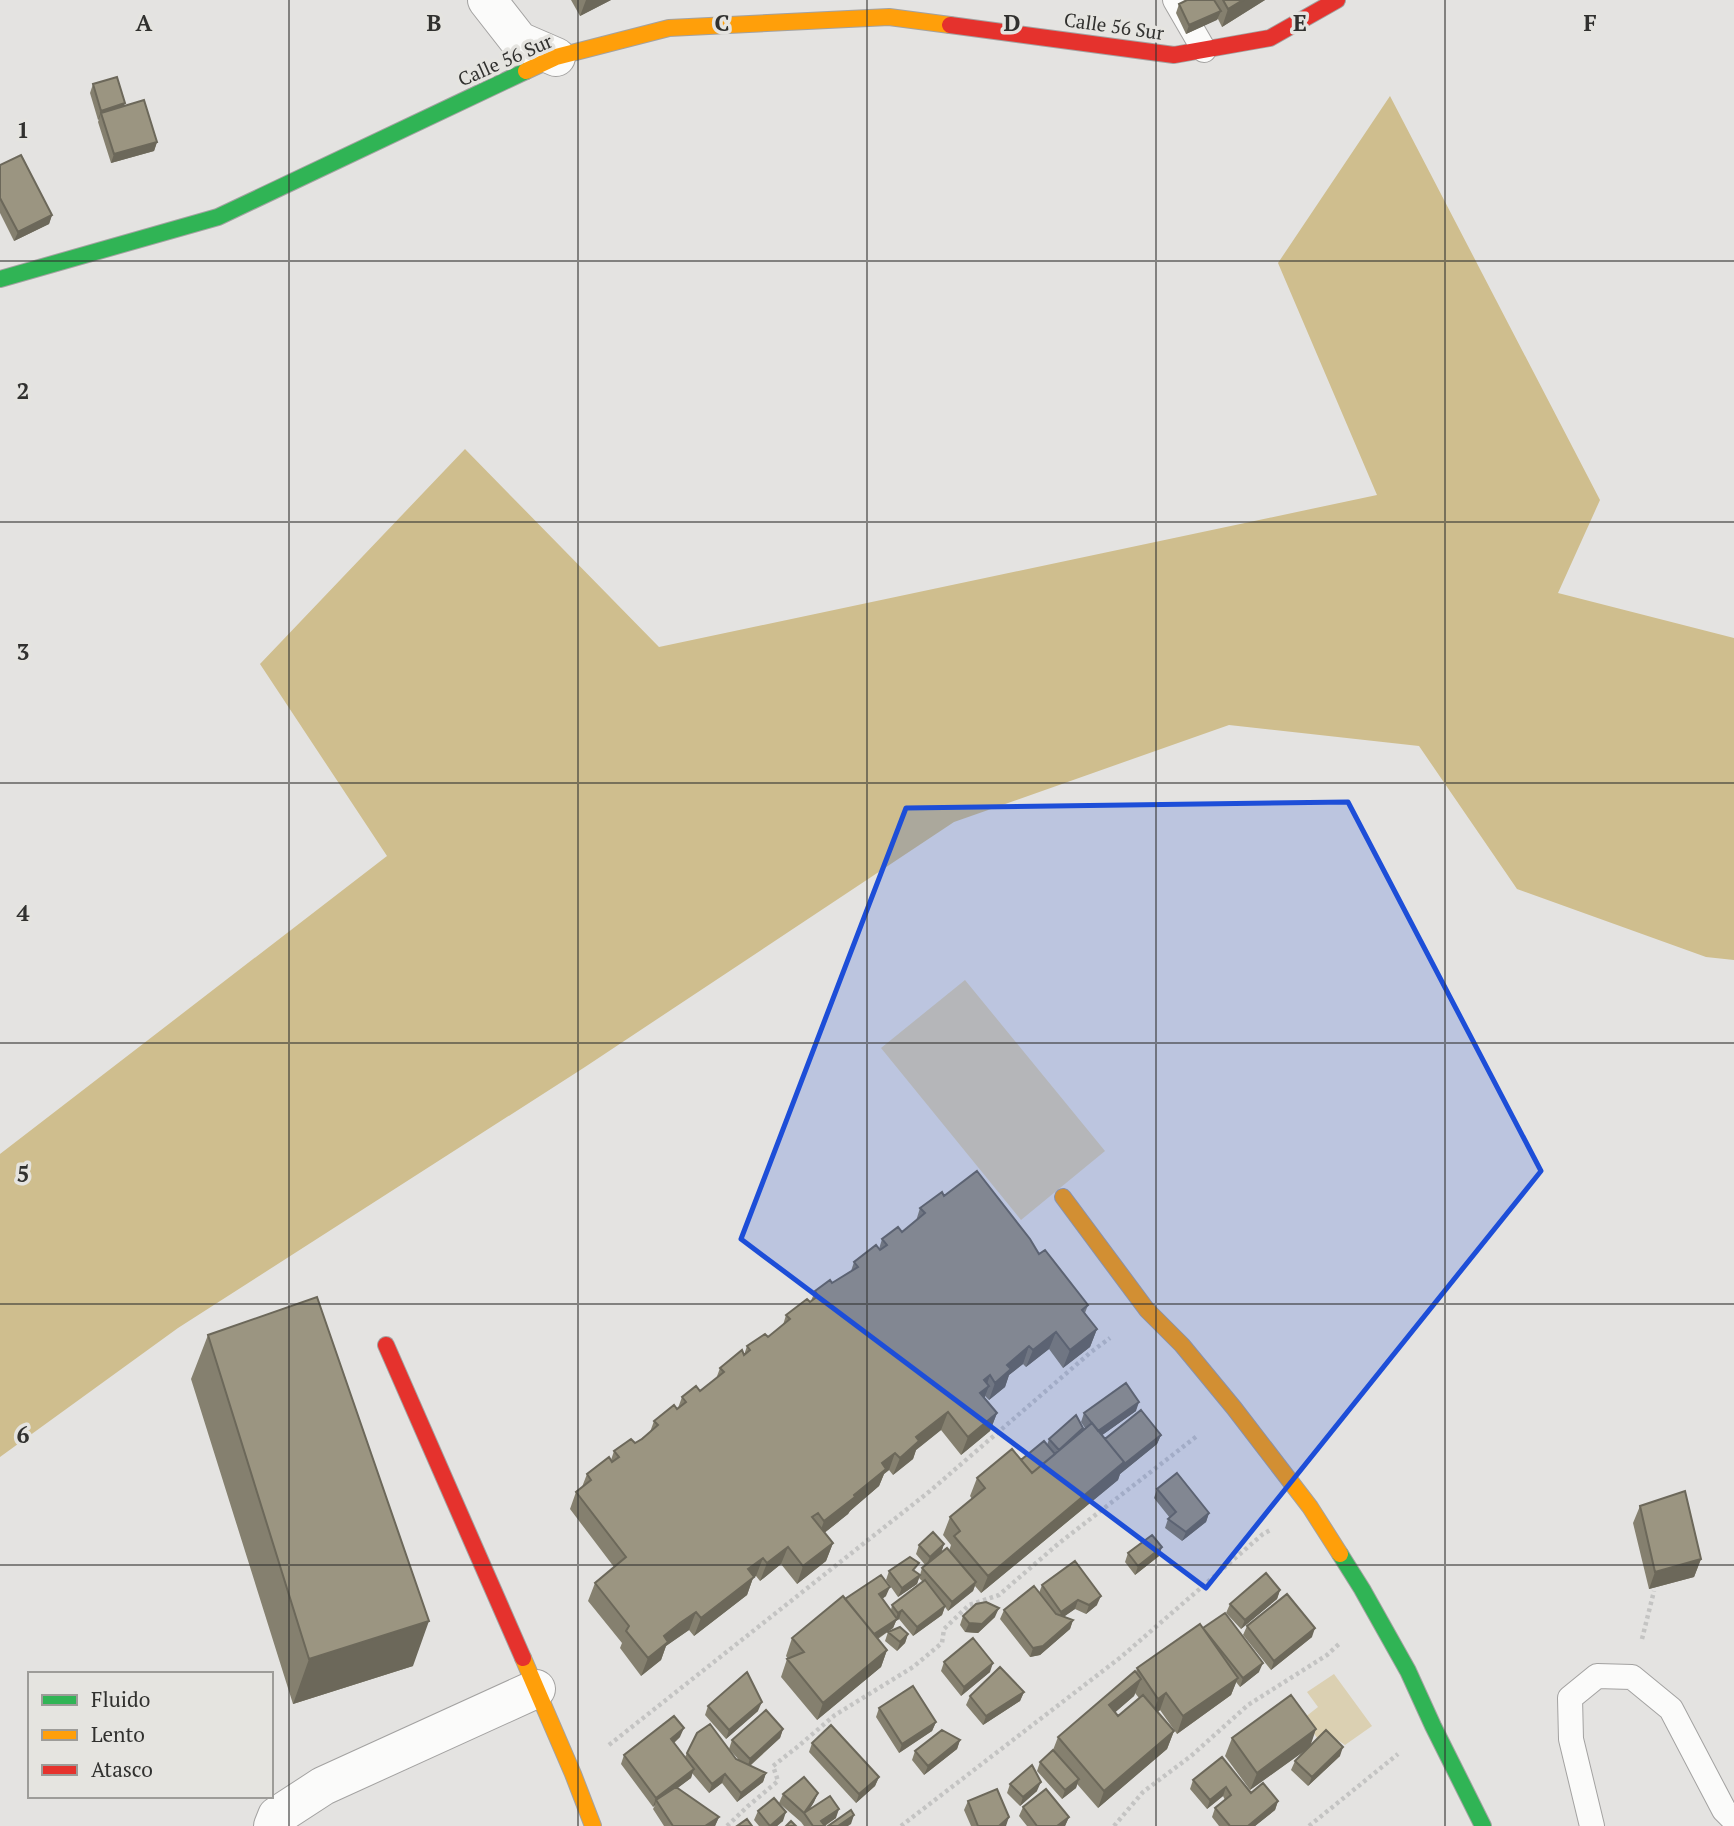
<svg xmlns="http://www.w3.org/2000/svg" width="1734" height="1826" font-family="'PT Serif',serif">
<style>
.green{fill:#dbd0b2}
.forest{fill:#cfbe8e}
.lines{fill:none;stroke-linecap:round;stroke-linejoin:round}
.lane-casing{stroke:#a3a2a1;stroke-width:26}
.street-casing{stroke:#a3a2a1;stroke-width:40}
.fast-casing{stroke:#a3a2a1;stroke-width:18}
.slow-casing{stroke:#a3a2a1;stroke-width:18}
.jam-casing{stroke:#a3a2a1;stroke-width:18}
.path{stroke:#c4c4c3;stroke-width:4.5;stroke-dasharray:3.5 3.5;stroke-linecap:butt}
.lane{stroke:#fbfbfa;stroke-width:24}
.street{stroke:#fbfbfa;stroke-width:38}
.fast{stroke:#30b455;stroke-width:16}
.slow{stroke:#ff9f0a;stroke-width:16}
.jam{stroke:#e5322d;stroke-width:16}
.wall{fill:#85806f;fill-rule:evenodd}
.shaded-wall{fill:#6c685a}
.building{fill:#9b9581;stroke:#6c685a;stroke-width:2}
.marked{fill:#1d4ed8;fill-opacity:0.2;stroke:#1d4ed8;stroke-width:5;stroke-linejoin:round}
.grid{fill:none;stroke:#31312f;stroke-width:2;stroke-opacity:0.55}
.labels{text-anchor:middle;stroke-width:7;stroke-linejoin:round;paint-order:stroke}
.street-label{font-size:19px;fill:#31312f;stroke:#e5e4e0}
.grid-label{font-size:23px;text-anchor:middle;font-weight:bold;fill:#31312f;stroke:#e5e4e0;stroke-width:7;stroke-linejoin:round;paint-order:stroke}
</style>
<rect width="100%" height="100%" fill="#e4e3e1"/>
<path class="green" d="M965 980 1105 1151 1021 1220 881 1048Z
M1334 1674 1372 1726 1345 1745 1326 1732 1317 1738 1304 1718 1318 1707 1307 1692Z"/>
<path class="forest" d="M1390 96 1600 500 1558 593 1734 638V960L1706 957 1517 889 1419 746 1229 725 954 822 585 1067 178 1328 0 1457V1154L387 856 260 664 465 449 659 647 1377 495 1278 263Z"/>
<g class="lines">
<g class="lane-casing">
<path id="lane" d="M1175 0 1204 50
M1592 1826 1571 1739 1570 1698 1597 1676 1632 1677 1671 1709 1724 1810 1734 1820"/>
</g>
<g class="street-casing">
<path id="street" d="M487 0 519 41 556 57
M273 1826 277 1816 323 1786 536 1689"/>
</g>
<g class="fast-casing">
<path id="fast" d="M0 279 218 217 526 71
M1340 1554 1362 1589 1408 1671 1433 1726 1483 1826"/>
</g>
<g class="slow-casing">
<path id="slow" d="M526 71 556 57 669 28 889 17 950 25
M1063 1197 1147 1310 1182 1345 1234 1408 1310 1507 1340 1554
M523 1658 573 1774 593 1826"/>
</g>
<g class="jam-casing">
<path id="jam" d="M950 25 1174 55 1270 38 1337 0
M386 1345 523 1658"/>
</g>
<path class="path" d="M1642 1639 1654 1591
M609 1745 930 1491 1091 1352 1110 1338
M727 1826 748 1806 778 1781 773 1766 796 1748 835 1715 913 1667 942 1643 944 1629 969 1605 999 1595 1058 1544 1197 1436
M901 1826 1121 1657 1263 1534 1272 1529
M1114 1826 1143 1792 1191 1756 1248 1705 1327 1655 1340 1643
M1309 1826 1398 1754"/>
<use href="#lane" class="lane"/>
<use href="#street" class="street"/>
<use href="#fast" class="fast"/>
<use href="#slow" class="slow"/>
<use href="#jam" class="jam"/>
</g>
<path class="wall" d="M571 0H611L580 16Z
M1187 0H1265L1222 27 1218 19 1186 34 1176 13 1179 4Z
M93 84 124 106 157 142 154 151 111 163 98 122 99 119 98 120 90 93Z
M0 165 52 215 49 224 14 241 0 213Z
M944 1196 1039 1254 1088 1305 1085 1313 1097 1329 1090 1347 1063 1368 1049 1349 1026 1367 1023 1364 1009 1375 1005 1387 989 1400 985 1396 984 1398 997 1413 990 1431 961 1455 941 1430 916 1450 913 1459 893 1475 889 1470 884 1474 879 1486 850 1511 848 1514 824 1533 833 1543 826 1561 797 1584 781 1564 760 1581 756 1576 753 1578 747 1595 694 1636 689 1630 673 1641 666 1646 661 1660 641 1676 620 1648 622 1643 588 1601 595 1583 614 1567 570 1509 576 1492 582 1487 587 1474 611 1460 614 1451 635 1443 650 1432 654 1421 678 1408 682 1397 700 1391 716 1379 720 1368 744 1355 747 1346 768 1337 783 1325 786 1315 811 1301 815 1291 832 1283 851 1271 854 1262 879 1249 882 1239 902 1232 916 1221 920 1208Z
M208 1335 413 1666 293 1704 191 1379Z
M1136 1411 1102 1435 1105 1439 1161 1435 1157 1444 1120 1474 1118 1480 981 1593 975 1586 973 1591 948 1611 945 1607 942 1615 913 1636 899 1619 896 1621 893 1628 878 1639 887 1650 881 1667 817 1720 781 1677 787 1659H788L786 1656 792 1638 845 1599 886 1596 882 1599 891 1610 892 1605 923 1582 919 1578 917 1584 898 1597 886 1580 889 1571 915 1572 920 1575 922 1568 926 1566 916 1554 919 1545 944 1544 941 1553 949 1551 951 1545 943 1535 950 1517 972 1499 970 1496 977 1478 1021 1460 1047 1445 1049 1439 1083 1430 1085 1428 1081 1422 1084 1413Z
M1157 1489 1209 1513 1206 1522 1182 1541 1165 1528 1168 1519 1170 1518 1154 1498Z
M1640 1506 1701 1559 1694 1577 1649 1589 1633 1523Z
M1128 1553 1159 1556 1135 1575 1125 1562Z
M1042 1585 1097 1605 1086 1614 1075 1609 1064 1616 1073 1620 1070 1629 1040 1655 1030 1657 1000 1619 1004 1610 1039 1593Z
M1280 1590 1277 1599 1241 1629 1226 1613 1230 1604Z
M963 1616 995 1617 978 1633 965 1632 960 1625Z
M1247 1626 1312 1637 1271 1670 1243 1635Z
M1203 1628 1259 1672 1240 1687 1236 1682 1231 1695 1177 1734 1160 1710 1158 1712 1174 1731 1167 1749 1098 1808 1077 1784 1076 1788 1062 1799 1037 1771 1040 1762 1053 1750 1058 1737 1136 1672 1137 1668ZM1135 1693 1139 1698 1118 1716 1115 1712 1134 1696Z
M888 1632 908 1634 905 1643 897 1651 885 1641Z
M944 1662 990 1672 961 1696 941 1671Z
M1024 1692 1020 1701 983 1725 966 1705 970 1696Z
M708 1706 758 1711 726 1739 705 1715Z
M879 1708 936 1722 932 1731 899 1753 876 1717Z
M783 1729 780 1738 750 1766 766 1773 763 1782 737 1802 722 1783 709 1793 692 1773 691 1778 677 1788 719 1817 715 1826H664L653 1809 655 1805 653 1807 621 1764 624 1755 680 1737 674 1743 685 1757 687 1753 736 1759 740 1761 729 1749 732 1740Z
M1232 1738 1311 1745 1340 1756 1308 1786 1291 1770 1295 1761 1304 1751 1250 1790 1225 1756Z
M960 1740 957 1749 924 1775 912 1760 915 1751Z
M812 1743 879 1777 875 1786 856 1803 809 1752Z
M1193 1780 1251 1793 1278 1801 1275 1810 1255 1826H1219L1212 1817 1215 1808 1225 1800 1223 1796 1207 1809 1190 1789Z
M1010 1784 1037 1791 1020 1806 1007 1793Z
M818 1793 814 1802 809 1810 836 1818 825 1826H804L801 1822 779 1803 783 1794Z
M968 1801 1006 1826H971L964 1810Z
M1023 1807 1069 1817 1065 1826H1027L1019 1816Z
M758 1811 783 1821 777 1826H759L754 1820Z"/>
<path class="shaded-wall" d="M586 0H611L580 16Z
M1243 0H1265L1222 27 1228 9Z
M1221 11 1217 20 1186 34 1189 25Z
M125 103 122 112 101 113 99 119 98 120 101 111Z
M157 142 154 151 111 163 114 154Z
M52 215 49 224 14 241 18 232Z
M1097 1329 1090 1347 1063 1368 1070 1350Z
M1056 1332 1049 1349 1026 1367 1033 1350Z
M1029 1346 1023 1364 1009 1375 1005 1387 989 1400 995 1383 1007 1365Z
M990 1375 985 1390 989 1386 982 1404 979 1397 984 1380Z
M1139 1402 1136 1411 1094 1441 1097 1432Z
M948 1412 941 1430 916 1450 913 1459 893 1475 900 1458 916 1437Z
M997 1413 990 1431 961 1455 968 1437Z
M1161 1435 1157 1444 1120 1474 1118 1480 981 1593 988 1576 1124 1462Z
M895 1453 889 1470 884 1474 879 1486 850 1511 848 1514 818 1538 824 1521 882 1463Z
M1209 1513 1206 1522 1182 1541 1186 1532Z
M833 1543 826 1561 797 1584 803 1566Z
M944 1544 941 1553 926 1566 930 1557Z
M788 1547 781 1564 760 1581 767 1563Z
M1162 1547 1159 1556 1135 1575 1138 1566Z
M763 1558 756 1576 753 1578 747 1595 694 1636 701 1618 748 1569Z
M1701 1559 1694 1577 1649 1589 1655 1572Z
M920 1575 917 1584 898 1597 902 1588Z
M976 1582 973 1591 948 1611 952 1602Z
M890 1587 886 1596 876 1603 879 1594Z
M1280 1590 1277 1599 1241 1629 1245 1620Z
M1101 1596 1097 1605 1086 1614 1089 1605Z
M1078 1600 1075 1609 1058 1621 1061 1612Z
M945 1606 942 1615 913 1636 917 1627Z
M999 1608 995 1617 978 1633 965 1632 969 1623Z
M902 1610 899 1619 896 1621 893 1628 866 1646 869 1637 895 1620 898 1613Z
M696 1612 689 1630 666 1646 661 1660 641 1676 648 1658 664 1636Z
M1073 1620 1070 1629 1040 1655 1030 1657 1033 1648Z
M429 1621 413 1666 293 1704 309 1659Z
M1315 1628 1312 1637 1271 1670 1274 1661Z
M908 1634 905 1643 897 1651 900 1642Z
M887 1650 881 1667 817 1720 823 1703Z
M993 1663 990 1672 961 1696 964 1687Z
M1263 1663 1259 1672 1240 1687 1243 1678Z
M1238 1678 1231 1695 1177 1734 1183 1716Z
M1141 1679 1134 1696 1103 1723 1109 1705Z
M1024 1692 1020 1701 983 1725 986 1716Z
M1166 1693 1160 1710 1152 1716 1158 1699Z
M762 1702 758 1711 726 1739 729 1730Z
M936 1722 932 1731 899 1753 902 1744Z
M684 1728 680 1737 668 1748 671 1739Z
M783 1729 780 1738 747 1768 750 1759Z
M1316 1729 1310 1747 1250 1790 1257 1773Z
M1174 1731 1167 1749 1098 1808 1104 1791Z
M960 1740 957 1749 924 1775 928 1766Z
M1343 1747 1340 1756 1308 1786 1312 1777Z
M694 1769 691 1778 658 1803 656 1800 655 1805 653 1807 656 1798Z
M766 1773 763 1782 737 1802 741 1793Z
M725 1774 722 1783 709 1793 712 1784Z
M879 1777 875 1786 856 1803 859 1794Z
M1079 1779 1076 1788 1062 1799 1065 1790Z
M1041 1782 1037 1791 1020 1806 1023 1797Z
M1226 1787 1223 1796 1207 1809 1210 1800Z
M818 1793 814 1802 806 1815 804 1813Z
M1278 1801 1275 1810 1255 1826H1248Z
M839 1809 836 1818 824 1826 821 1821Z
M786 1812 783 1821 777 1826H770Z
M854 1815 851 1824 848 1826H838Z
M719 1817 715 1826H705Z
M1009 1817 1006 1826H999Z
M1069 1817 1065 1826H1057Z"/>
<path class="building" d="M1187 0H1214L1221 11 1189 25 1179 4Z
M1223 0H1243L1228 9Z
M117 77 125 103 101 111 93 84Z
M144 100 157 142 114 154 101 113Z
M21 155 52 215 18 232 0 198V165Z
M977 1171 1030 1239 1039 1254 1045 1250 1088 1305 1082 1310 1097 1329 1070 1350 1056 1332 1033 1350 1029 1346 1007 1365 1011 1369 995 1383 990 1375 984 1380 989 1386 980 1393 997 1413 968 1437 948 1412 916 1437 919 1441 900 1458 895 1453 882 1463 886 1469 854 1495 855 1497 824 1521 818 1513 812 1517 833 1543 803 1566 788 1547 767 1563 763 1558 748 1569 754 1577 701 1618 696 1612 680 1623 664 1636 668 1642 648 1658 626 1631 629 1626 595 1583 626 1557 576 1492 591 1480 587 1474 609 1457 612 1462 619 1457 614 1451 631 1439 635 1443 642 1439 658 1425 654 1421 674 1405 677 1409 686 1402 682 1397 696 1386 700 1391 724 1372 720 1368 742 1350 744 1355 750 1350 747 1346 765 1334 768 1337 790 1319 786 1315 807 1299 810 1302 818 1296 815 1291 830 1280 832 1283 858 1267 854 1262 876 1245 880 1250 887 1245 882 1239 898 1227 902 1232 925 1213 920 1208 942 1192 944 1196Z
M317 1297 429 1621 309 1659 208 1335Z
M1126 1383 1139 1402 1098 1431 1084 1413Z
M1141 1410 1161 1435 1123 1465 1124 1462 1105 1439Z
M1076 1415 1083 1428 1059 1450 1049 1439Z
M1092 1423 1124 1462 988 1576 954 1536 960 1531 950 1517 985 1488 977 1478 1012 1449 1032 1473Z
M1044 1441 1055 1454 1032 1473 1021 1460Z
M1177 1473 1209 1513 1186 1532 1168 1519 1176 1512 1157 1489Z
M1685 1491 1701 1559 1655 1572 1640 1506Z
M933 1532 944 1544 930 1557 919 1545Z
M1152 1535 1162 1547 1138 1566 1128 1553Z
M947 1548 976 1582 952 1602 922 1568Z
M910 1557 919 1563 913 1570 920 1575 902 1588 889 1571Z
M1075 1561 1101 1596 1089 1605 1078 1600 1061 1612 1042 1585Z
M1266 1573 1280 1590 1245 1620 1230 1604Z
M881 1575 890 1587 879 1594 897 1619 874 1634 845 1599Z
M925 1580 945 1606 917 1627 902 1610 898 1613 892 1605Z
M1034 1586 1056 1614 1073 1620 1043 1646 1033 1648 1004 1610Z
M1287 1594 1315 1628 1274 1661 1247 1626Z
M843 1596 887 1650 823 1703 787 1659 804 1652 792 1638Z
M986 1602 999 1608 982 1624 969 1623 963 1616 976 1604Z
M1225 1613 1263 1663 1243 1678 1203 1628Z
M1200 1624 1238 1678 1183 1716 1166 1693 1158 1699 1137 1668Z
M900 1627 908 1634 900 1642 888 1632Z
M973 1638 993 1663 964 1687 944 1662Z
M1000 1667 1024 1692 986 1716 970 1696Z
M1135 1671 1141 1679 1109 1705 1118 1716 1143 1695 1174 1731 1104 1791 1058 1737Z
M747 1672 762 1702 729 1730 708 1706Z
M913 1686 936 1722 902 1744 879 1708Z
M1291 1695 1316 1729 1257 1773 1232 1738Z
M766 1710 783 1729 750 1759 732 1740Z
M674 1716 684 1728 671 1739 694 1769 656 1798 624 1755Z
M710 1724 736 1759 766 1773 741 1793 725 1774 712 1784 687 1753 697 1733Z
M831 1725 879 1777 859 1794 812 1743Z
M942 1730 960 1740 928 1766 915 1751Z
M1326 1730 1343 1747 1312 1777 1295 1761Z
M1053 1750 1079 1779 1065 1790 1040 1762Z
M1222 1757 1251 1793 1263 1783 1278 1801 1248 1826H1230L1215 1808 1231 1795 1226 1787 1210 1800 1193 1780Z
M1032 1765 1041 1782 1023 1797 1010 1784Z
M804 1777 818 1793 804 1813 830 1796 839 1809 821 1821 825 1826H813L804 1813 783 1794Z
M676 1787 719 1817 705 1826H673L656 1800Z
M997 1789 1009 1817 999 1826H978L968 1801Z
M1046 1789 1069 1817 1057 1826H1037L1023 1807Z
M774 1798 786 1812 770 1826 758 1811Z
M851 1810 854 1815 838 1826H828Z
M747 1819 752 1826H737Z
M791 1821 796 1826H786Z"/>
<path class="marked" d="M1348 802 1541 1171 1206 1588 741 1239 906 808Z"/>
<path class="grid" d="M289 0V1826M578 0V1826M867 0V1826M1156 0V1826M1445 0V1826M0 261H1734M0 522H1734M0 783H1734M0 1043H1734M0 1304H1734M0 1565H1734"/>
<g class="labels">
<g class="street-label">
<text transform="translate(1114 26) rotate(8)" y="7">Calle 56 Sur</text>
<text transform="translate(505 60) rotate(-24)" y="7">Calle 56 Sur</text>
</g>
</g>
<g class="grid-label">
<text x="144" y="31">A</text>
<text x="434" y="31">B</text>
<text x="722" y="31">C</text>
<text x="1012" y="31">D</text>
<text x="1300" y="31">E</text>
<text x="1590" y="31">F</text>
<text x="23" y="138">1</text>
<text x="23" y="399">2</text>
<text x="23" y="660">3</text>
<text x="23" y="921">4</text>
<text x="23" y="1182">5</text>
<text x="23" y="1443">6</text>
</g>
<rect x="28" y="1672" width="245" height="126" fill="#e5e4e0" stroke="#9d9c99" stroke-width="2"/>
<rect x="42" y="1695" width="35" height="10" fill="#30b455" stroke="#9d9c99" stroke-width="2"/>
<text x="91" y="1707" font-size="21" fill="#31312f">Fluido</text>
<rect x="42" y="1730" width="35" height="10" fill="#ff9f0a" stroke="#9d9c99" stroke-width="2"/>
<text x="91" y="1742" font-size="21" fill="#31312f">Lento</text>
<rect x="42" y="1765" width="35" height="10" fill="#e5322d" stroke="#9d9c99" stroke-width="2"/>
<text x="91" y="1777" font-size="21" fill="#31312f">Atasco</text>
</svg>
